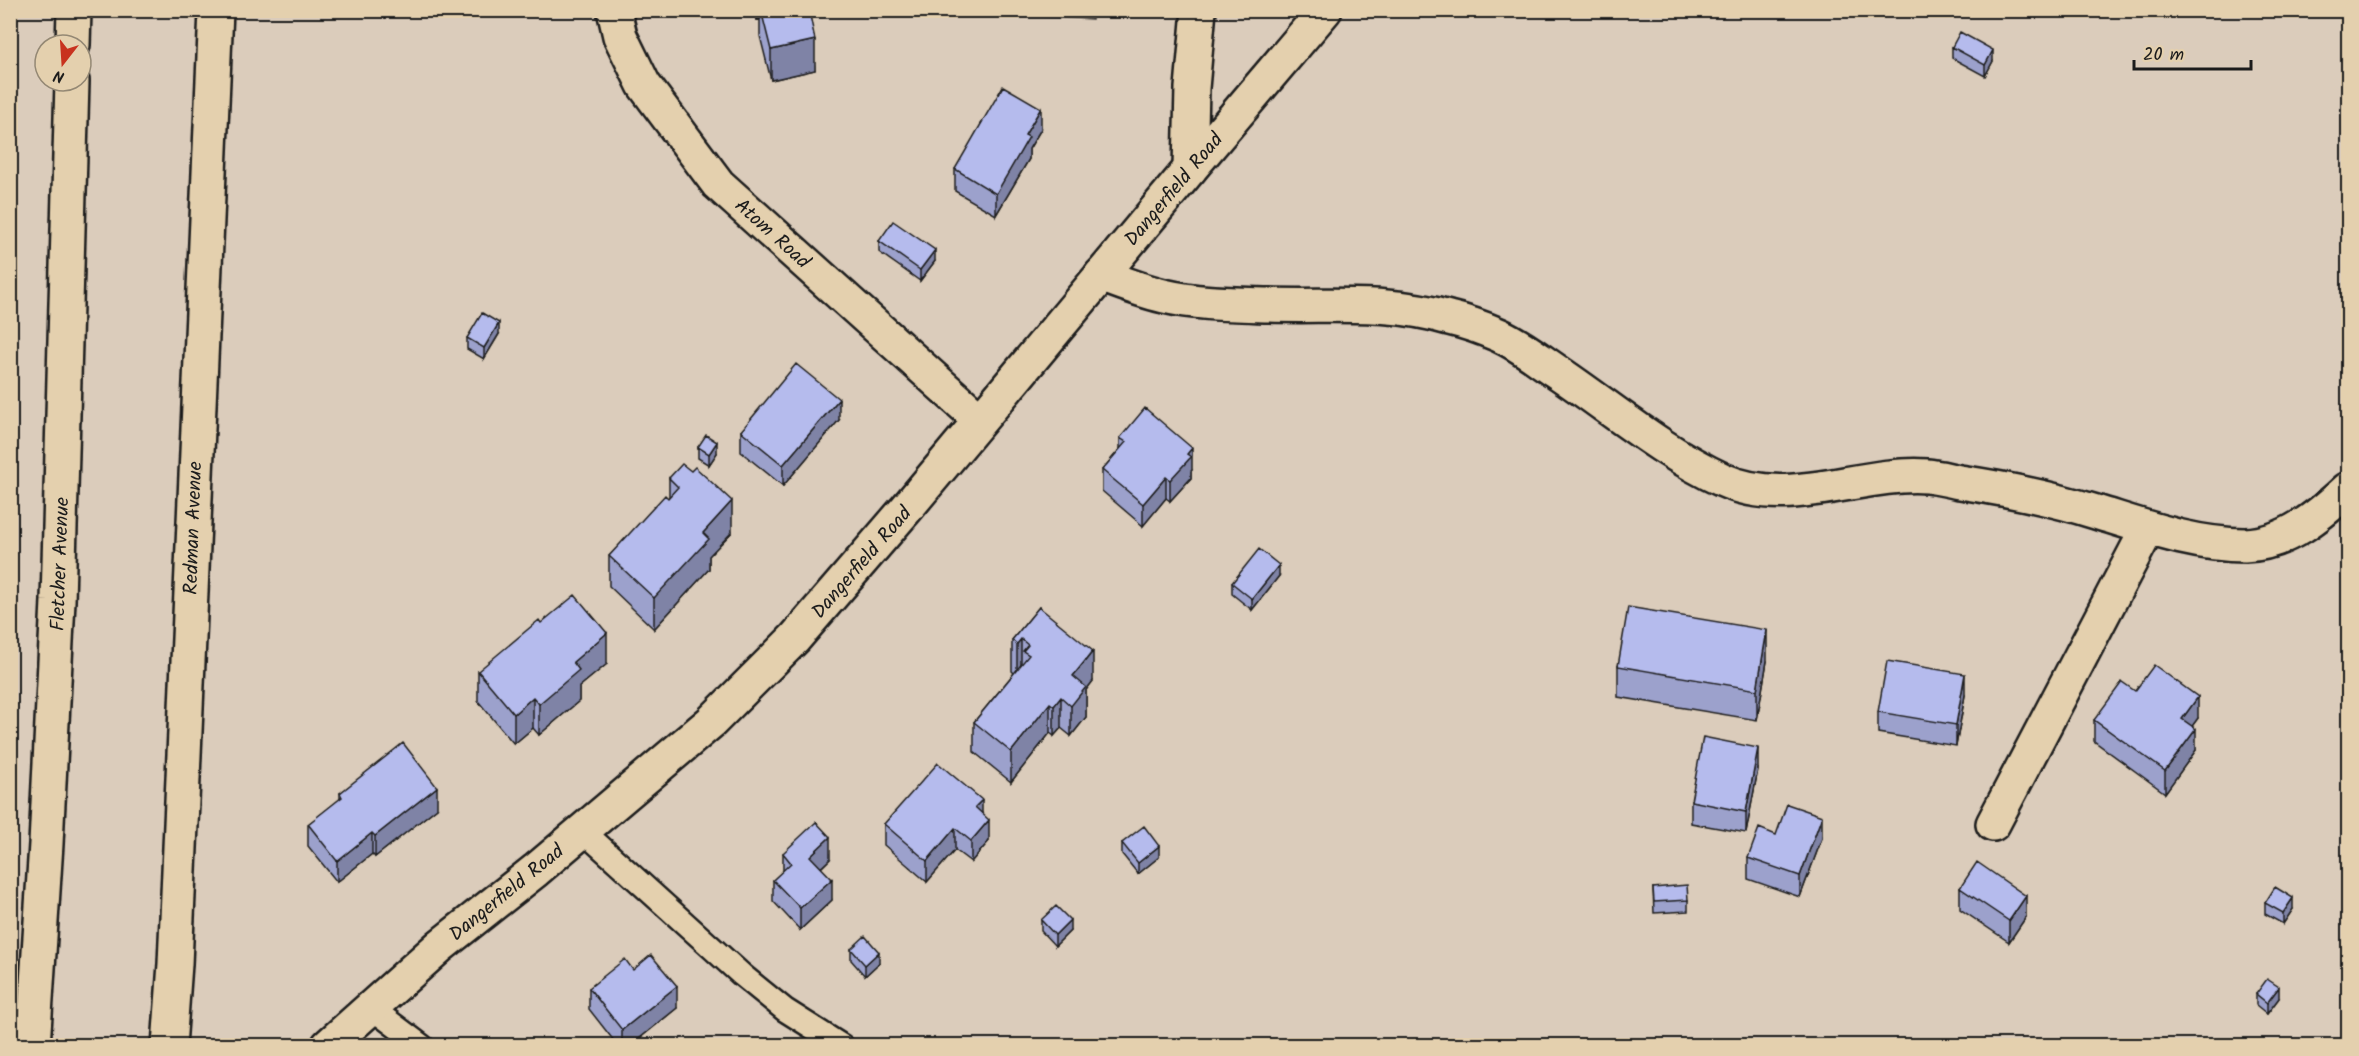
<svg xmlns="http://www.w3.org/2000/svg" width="2359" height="1056" font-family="Kalam,sans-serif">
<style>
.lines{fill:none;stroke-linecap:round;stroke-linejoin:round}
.lane-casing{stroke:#1c1c1c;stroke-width:27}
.street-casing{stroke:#1c1c1c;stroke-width:38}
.secondary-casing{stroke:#1c1c1c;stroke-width:38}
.lane{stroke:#e4d0ae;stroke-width:22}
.street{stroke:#e4d0ae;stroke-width:33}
.secondary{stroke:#e4d0ae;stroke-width:33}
.wall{fill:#9ca1cc;stroke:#1c1c1c;stroke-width:1.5}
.shaded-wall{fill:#7f83a6;stroke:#1c1c1c;stroke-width:1.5}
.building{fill:#b5bbed;stroke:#1c1c1c;stroke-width:1.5}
.labels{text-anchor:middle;stroke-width:4.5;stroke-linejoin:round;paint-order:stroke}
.street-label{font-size:20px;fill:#1c1c1c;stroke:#e4d0ae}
</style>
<rect width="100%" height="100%" fill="#dbccbb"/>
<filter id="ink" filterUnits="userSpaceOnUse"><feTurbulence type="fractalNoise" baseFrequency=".0167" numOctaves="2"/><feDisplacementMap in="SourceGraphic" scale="12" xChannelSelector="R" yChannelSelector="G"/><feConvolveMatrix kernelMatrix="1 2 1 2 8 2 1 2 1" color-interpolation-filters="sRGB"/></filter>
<g filter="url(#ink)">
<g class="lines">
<g class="lane-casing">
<path id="lane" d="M583 831 742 975 785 1010 842 1046
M370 1007 422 1046"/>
</g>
<g class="street-casing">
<path id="street" d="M614 10 620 36 644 85 718 184 979 419
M73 45 74 10
M1190 169 1192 88 1199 10
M1101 275C1122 283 1142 291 1164 296 1197 304 1236 304 1270 305 1330 307 1390 300 1449 318 1466 322 1483 328 1499 335 1519 344 1538 359 1556 371 1611 408 1662 452 1723 480 1790 510 1859 471 1927 476 1938 477 1949 480 1960 482 2007 489 2051 498 2096 512 2145 527 2194 545 2245 545 2286 544 2320 515 2348 489
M1993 824 2148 528
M33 1046 46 844 58 601 72 81
M169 1046 175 964 216 10"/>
</g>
<g class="secondary-casing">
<path id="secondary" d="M328 1046 440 946 536 870 711 722 795 638 907 508 1190 169 1325 10"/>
</g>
<use href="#lane" class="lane"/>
<use href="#street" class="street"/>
<use href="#secondary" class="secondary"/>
</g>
<path class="wall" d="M755 10H809L815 70 771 80 760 36V19L757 20Z
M1038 10H1092V19L1038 16Z
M1952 47 1993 61 1985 76 1952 58Z
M1041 129 1029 149V159L996 215 955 191V169Z
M879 241 935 261 920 281 879 252Z
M499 334 484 359 467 349V338Z
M839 420 783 486 741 452V431Z
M1120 438 1192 470 1191 471V478L1170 501 1166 498 1143 526 1102 491V470L1120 449Z
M698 447 717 453 709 465 698 458Z
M669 478 732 532 709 556V569L654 629 609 586V556L669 497Z
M1279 576 1252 610 1232 594V583Z
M1039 607 1093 681 1086 690V717L1071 736 1061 728 1054 736 1050 733 1011 782 974 752V722L1014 673 1012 671V640Z
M1767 661 1757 720 1618 697V666Z
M607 664 579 687V701L539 735 533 728 514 744 478 701V671Z
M2135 691 2198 718 2192 726 2196 750 2165 793 2094 741V720Z
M1965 695 1956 746 1878 733V712Z
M1758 769 1746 833 1691 823V801Z
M340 793 437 808 375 857 372 854 337 882 308 846V824L340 800Z
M982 813 989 841 971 862 955 850 927 882 884 845V824Z
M1776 835 1822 838 1800 897 1748 879V858Z
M1122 843 1159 857 1138 874 1122 854Z
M783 853 830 859 821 868 832 900 800 930 773 901V880L783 871Z
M1653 888 1688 900V911L1654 913Z
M1960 888 2026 917 2009 942 1960 909Z
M2265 903 2293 909 2283 924 2265 914Z
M1041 920 1070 931 1055 946 1041 931Z
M851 949 879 963 865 976 851 960Z
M633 970 677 1008 630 1046H618L589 1009V988Z
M2256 994 2279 998 2267 1014 2256 1005Z"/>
<path class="shaded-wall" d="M757 10H760V19L757 20Z
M815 40V70L771 80V50Z
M1993 50V61L1985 76V65Z
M1041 108V129L1029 149V159L996 215V194L1025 135Z
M935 250V261L920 281V270Z
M499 323V334L484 359V348Z
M839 399V420L783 486V465Z
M717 442V453L709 465V454Z
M1192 448V470L1191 471V478L1170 501V480L1187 454Z
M1166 477V498L1143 526V504Z
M732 501V532L709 556V569L654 629V598L703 533Z
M1279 565V576L1252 610V599Z
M1767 630V661L1757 720V690Z
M607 633V664L579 687V701L539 735V704L573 662Z
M1021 639V670L1017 675V644Z
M1093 651V681L1086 690V717L1071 736V706L1073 676Z
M1965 674V695L1956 746V725Z
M533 697V728L514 744V714Z
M1061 697V728L1054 736V706Z
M2198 697V718L2182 740V719Z
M1050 703V733L1011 782V752Z
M2196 729V750L2165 793V771Z
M1758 748V769L1746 833V812Z
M437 787V808L375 857V836Z
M982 800V821L975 807Z
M1822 816V838L1800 897V876Z
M989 820V841L971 862V841Z
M955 828V850L927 882V861Z
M372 833V854L337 882V861Z
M830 837V859L810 878V856Z
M1159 846V857L1138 874V863Z
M832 879V900L800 930V908Z
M2026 896V917L2009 942V921Z
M2293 898V909L2283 924V913Z
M1070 920V931L1055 946V935Z
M879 952V963L865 976V965Z
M677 986V1008L630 1046H622V1030Z
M2279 987V998L2267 1014V1003Z"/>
<path class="building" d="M761 10H809L815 40 771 50Z
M1960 32 1993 50 1985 65 1952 47Z
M1003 86 1041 108 1025 135 1029 137 996 194 955 169Z
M893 221 935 250 920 270 879 241Z
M482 313 499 323 484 348 467 338Z
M796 364 839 399 783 465 741 431Z
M1145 408 1192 448 1187 454 1191 457 1170 480 1166 477 1143 504 1102 470 1126 442 1120 438Z
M706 435 717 442 709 454 698 447Z
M682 464 691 471 695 467 732 501 703 533 709 539 654 598 609 556 665 495 668 498 678 487 669 478Z
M1259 549 1279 565 1252 599 1232 583Z
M575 595 607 633 573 662 579 670 539 704 533 697 514 714 478 671 539 620 541 623Z
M1039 607 1093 651 1073 676 1086 687 1071 706 1061 697 1054 706 1050 703 1011 752 974 722 1029 655 1023 651 1028 645 1021 639 1017 644 1012 640Z
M1628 607 1767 630 1757 690 1618 666Z
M1887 661 1965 674 1956 725 1878 712Z
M2154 665 2198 697 2182 719 2196 729 2165 771 2094 720 2122 682 2135 691Z
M1703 737 1758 748 1746 812 1691 801Z
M403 743 437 787 375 836 372 833 337 861 308 824 342 797 340 793Z
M938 763 982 800 975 807 989 820 971 841 955 828 927 861 884 824Z
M1787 804 1822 816 1800 876 1748 858 1759 828 1776 835Z
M816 822 830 837 810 856 832 879 800 908 773 880 791 863 783 853Z
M1144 826 1159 846 1138 863 1122 843Z
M1977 862 2026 896 2009 921 1960 888Z
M1687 885 1688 900 1654 902 1653 888Z
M2275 887 2293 898 2283 913 2265 903Z
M1056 906 1070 920 1055 935 1041 920Z
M865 936 879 952 865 965 851 949Z
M651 955 677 986 622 1030 589 988 625 959 633 970Z
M2267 979 2279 987 2267 1003 2256 994Z"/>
</g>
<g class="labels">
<g class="street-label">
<text transform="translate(1173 189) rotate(-50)" y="7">Dangerfield Road</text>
<text transform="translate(773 233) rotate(42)" y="7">Atom Road</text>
<text transform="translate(192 528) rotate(-88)" y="7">Redman Avenue</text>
<text transform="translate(861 562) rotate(-49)" y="7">Dangerfield Road</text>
<text transform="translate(59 564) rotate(-88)" y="7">Fletcher Avenue</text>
<text transform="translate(506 892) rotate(-39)" y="7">Dangerfield Road</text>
</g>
</g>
<rect width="2359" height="1056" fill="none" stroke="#e4d0ae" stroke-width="36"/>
<rect x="18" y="18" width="2323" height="1020" fill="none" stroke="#1c1c1c" stroke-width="2" filter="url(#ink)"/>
<g transform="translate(63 63) rotate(197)"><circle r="28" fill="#e4d0ae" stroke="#948874" stroke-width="1.5"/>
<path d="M0-4.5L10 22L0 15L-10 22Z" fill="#c8321e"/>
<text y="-9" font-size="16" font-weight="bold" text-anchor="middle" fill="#1c1c1c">N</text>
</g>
<path d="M2134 60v9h117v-9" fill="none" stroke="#1c1c1c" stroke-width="3"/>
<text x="2143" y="60" font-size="18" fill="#1c1c1c" stroke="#e4d0ae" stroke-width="4.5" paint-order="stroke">20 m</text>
</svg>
